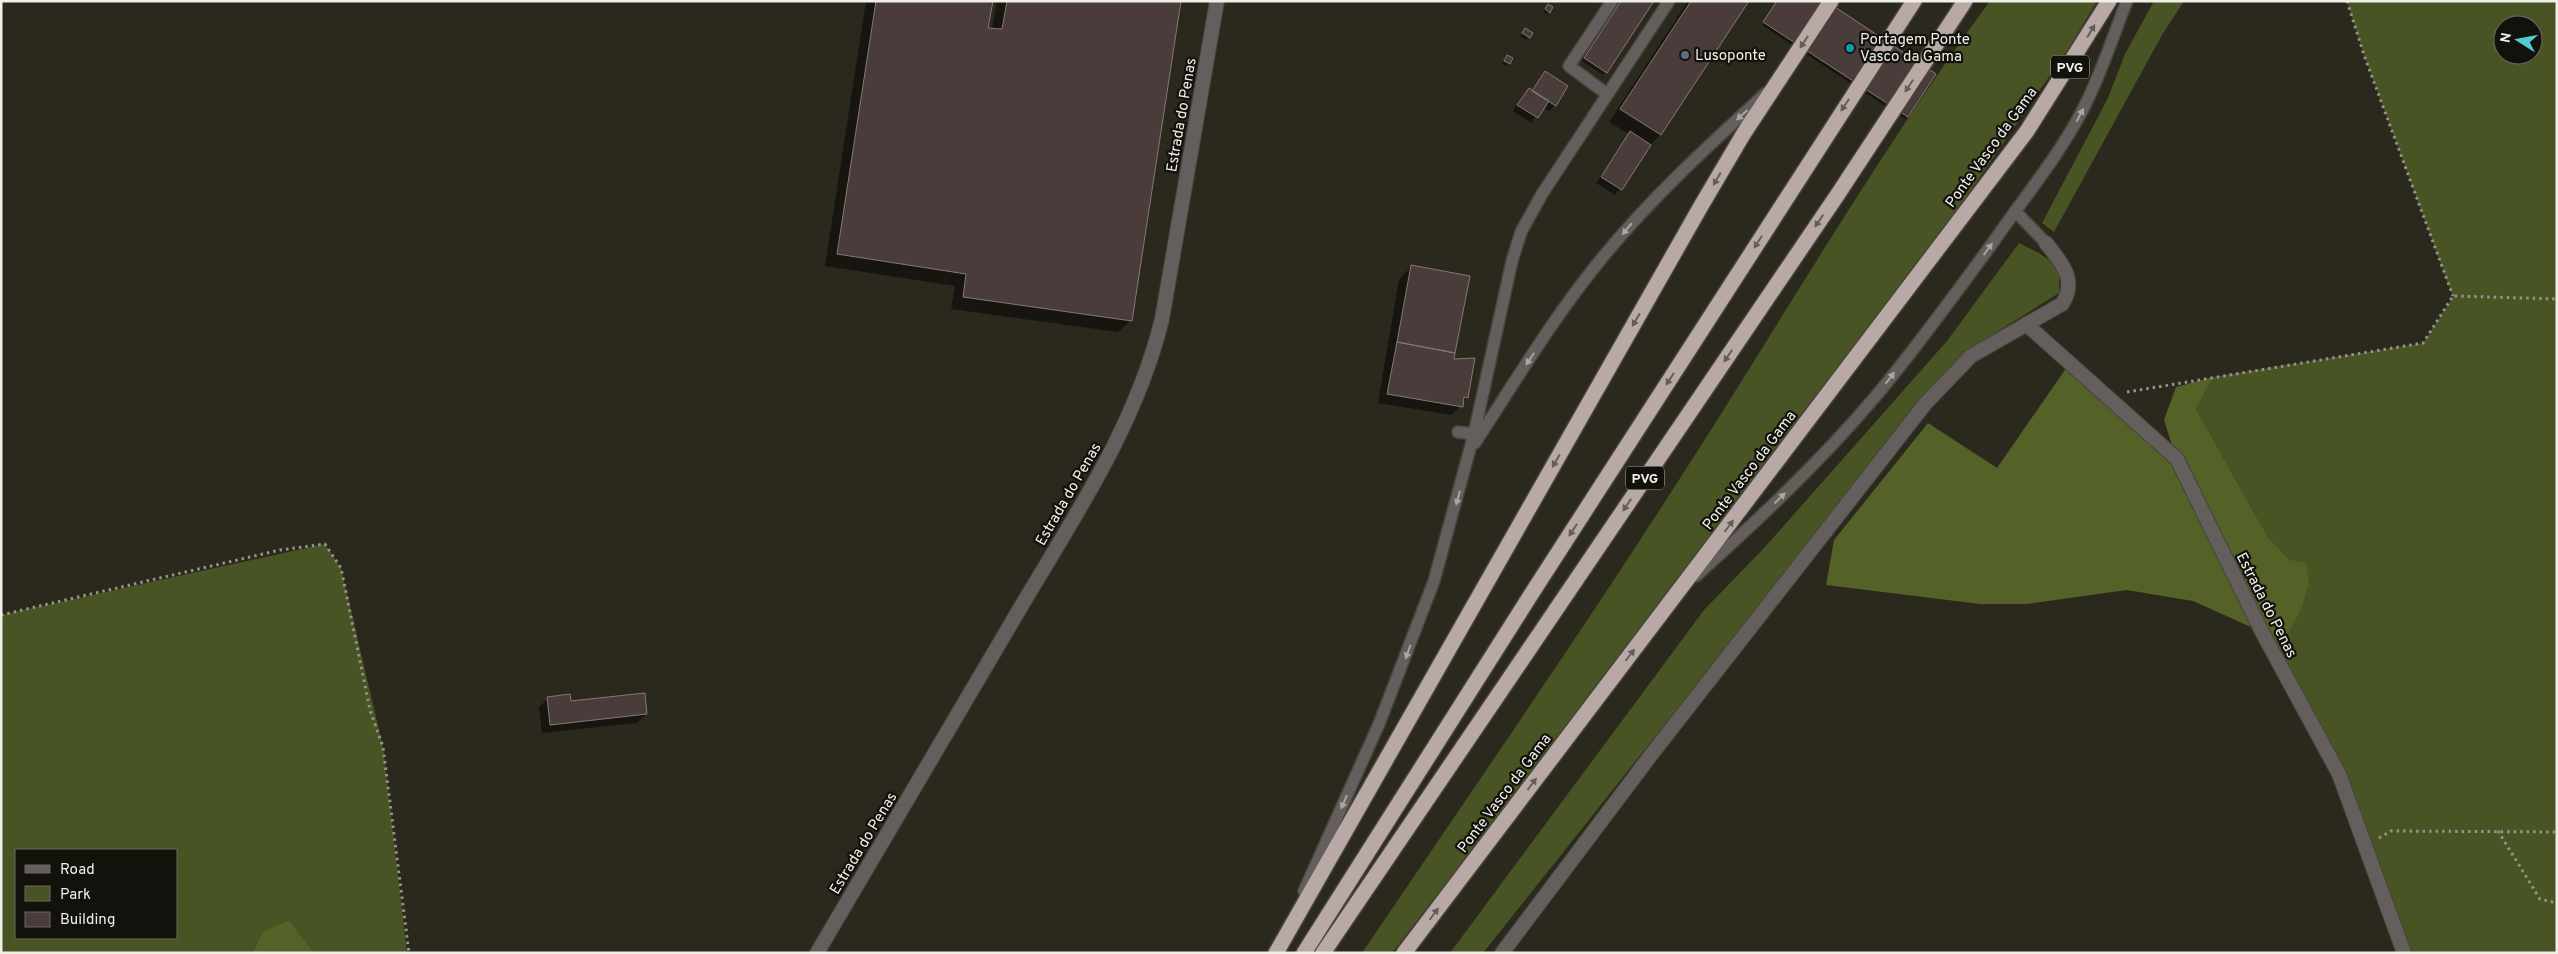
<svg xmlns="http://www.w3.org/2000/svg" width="2558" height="954" font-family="Overpass,sans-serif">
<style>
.green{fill:#485424;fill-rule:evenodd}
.forest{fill:#546227}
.shadow{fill:#0007}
.building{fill:#493c3a;stroke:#867875}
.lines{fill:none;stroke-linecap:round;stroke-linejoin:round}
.service-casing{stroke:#47443a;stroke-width:14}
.minor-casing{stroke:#47443a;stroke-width:16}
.tertiary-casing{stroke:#47443a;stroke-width:16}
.motorway-casing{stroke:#47443a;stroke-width:18}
.path{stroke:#95938b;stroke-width:3;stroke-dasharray:2.5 4;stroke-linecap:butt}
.service{stroke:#645e5d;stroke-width:11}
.minor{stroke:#645e5d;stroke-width:14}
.tertiary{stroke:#645e5d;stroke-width:14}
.motorway{stroke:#b8a9a6;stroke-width:15}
.oneway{fill:#655d59}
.oneway2{fill:#aaa6a2}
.culture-dot{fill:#0f9aa8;stroke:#12110c;stroke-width:2}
.service-dot{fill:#5c6f8a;stroke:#12110c;stroke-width:2}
.labels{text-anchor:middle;stroke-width:4.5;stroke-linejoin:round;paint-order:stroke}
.shield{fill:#12110c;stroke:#adaca6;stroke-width:1}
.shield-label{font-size:14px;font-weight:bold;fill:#f0efe8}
.poi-label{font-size:15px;fill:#f0efe8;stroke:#12110c;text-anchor:start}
.street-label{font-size:15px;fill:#f0efe8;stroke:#12110c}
</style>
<rect width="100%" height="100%" fill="#2b281e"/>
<path class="green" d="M1990 1H2097L2069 48 1913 274 1742 500 1392 953H1362C1470 793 1580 635 1684 472 1785 315 1879 152 1990 1Z
M2154 1H2184L2162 35 2054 232 2042 223 2108 98 2125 54Z
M2347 1H2557V953H2404L2339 774 2268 644 2284 641 2288 630 2290 560 2268 537 2196 409 2213 377 2423 343 2453 297 2364 55ZM2503 25H2533V55H2503Z
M2019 243 2039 253 2059 267V293L1968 350 1895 430 1732 640 1483 953H1450L1704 610 1765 547 1947 341Z
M325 544 341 568 383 747 407 953H314L289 920 263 931 252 953H1V615ZM16 850H176V938H16Z"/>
<path class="forest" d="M2069 364 2176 458 2164 420 2176 387 2213 377 2196 409 2268 537 2290 560 2306 563 2309 583 2302 607 2284 641 2268 644 2262 632 2193 601 2127 590 2027 604H1980L1826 585 1834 540 1928 423 1997 468Z
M289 920 314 953H252L263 931Z"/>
<path class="shadow" d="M866 1H991L987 29 992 30 997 1H1181L1131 320 1118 332 951 309 955 286 825 266Z
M1622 1H1653L1603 75 1582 61Z
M1688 1H1748L1660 135 1650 145 1615 195 1596 183 1629 134 1609 122Z
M1777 1 1907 116 1905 119 1762 25Z
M1546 8 1549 12 1547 14 1543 12Z
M1523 32 1531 33 1526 40 1520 36Z
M1507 57 1509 63 1506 66 1502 64Z
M1545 73 1555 105 1549 111 1543 107 1531 123 1513 111 1523 96 1529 90 1531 91Z
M1411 267 1453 360H1474L1467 398 1452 415 1378 403 1399 279Z
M548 698 570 702 646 714 637 723 542 733 539 707Z"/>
<path class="building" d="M876 1H993L988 28 1002 29 1007 1H1181L1132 321 963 297 966 274 837 254Z
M1621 1H1654L1607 73 1584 58Z
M1691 1H1749L1661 135 1620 109Z
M1777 1H1826L1936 74 1908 117 1763 22Z
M1548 4 1553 7 1550 13 1545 9Z
M1525 28 1533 33 1530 38 1522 33Z
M1507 55 1513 58 1510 64 1504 61Z
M1545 71 1568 86 1556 106 1532 91Z
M1529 88 1549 101 1538 118 1517 105Z
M1630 131 1651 145 1622 190 1601 177Z
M1411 265 1470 276 1455 353 1397 342Z
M1397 342 1455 353 1454 359 1475 358 1468 398 1464 397 1463 407 1387 394Z
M645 693 647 714 550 725 547 697 570 694 571 701Z"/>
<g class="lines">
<g class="service-casing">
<path id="service" d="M1607 94 1569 66 1612 1
M2015 211 2046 243
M1458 432 1474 434
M1475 443C1516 380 1555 315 1602 258 1652 197 1708 146 1766 93
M1696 576C1759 519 1820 462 1875 397 1917 347 1956 293 1994 241 2023 199 2057 158 2081 113 2100 78 2112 38 2127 1
M1304 891 1379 724 1434 581 1474 434 1512 261 1521 232 1542 194 1669 1"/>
</g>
<g class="minor-casing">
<path id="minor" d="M2026 324 2177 459 2262 632 2339 774 2404 953
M1502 953 1651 755 1925 404 1971 356 2062 304C2078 280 2061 262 2046 243"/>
</g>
<g class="tertiary-casing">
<path id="tertiary" d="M817 953C884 839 952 724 1019 610 1074 517 1136 426 1162 319L1217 1"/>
</g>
<g class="motorway-casing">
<path id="motorway" d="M1276 953 1701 206 1744 133 1831 1
M1304 953 1532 593 1914 1
M1323 953 1838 194 1965 1
M1404 953 2027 131 2109 1"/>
</g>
<path class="path" d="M2347 1 2364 55 2453 296
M2127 392 2423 343 2453 296 2557 299
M1 615 280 550 325 544 341 568 370 710 383 747 409 953
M2498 831 2540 899 2557 903
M2379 838 2391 831 2557 832"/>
<use href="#service" class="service"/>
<use href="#minor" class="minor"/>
<use href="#tertiary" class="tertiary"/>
<use href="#motorway" class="motorway"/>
</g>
<defs><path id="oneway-solid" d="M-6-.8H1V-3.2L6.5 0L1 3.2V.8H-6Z" transform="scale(1.25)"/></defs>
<g class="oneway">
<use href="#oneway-solid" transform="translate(2091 31) rotate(-59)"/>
<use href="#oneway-solid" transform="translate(1804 42) rotate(123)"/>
<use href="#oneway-solid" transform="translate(1909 86) rotate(123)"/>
<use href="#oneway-solid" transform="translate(1845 105) rotate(123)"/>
<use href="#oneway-solid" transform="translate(1717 179) rotate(120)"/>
<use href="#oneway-solid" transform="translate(1819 221) rotate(124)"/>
<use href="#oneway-solid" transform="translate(1758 242) rotate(123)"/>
<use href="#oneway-solid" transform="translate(1636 320) rotate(120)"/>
<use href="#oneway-solid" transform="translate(1728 356) rotate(124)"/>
<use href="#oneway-solid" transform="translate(1670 379) rotate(123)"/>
<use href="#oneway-solid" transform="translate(1556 461) rotate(120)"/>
<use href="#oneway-solid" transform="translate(1627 505) rotate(124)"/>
<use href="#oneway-solid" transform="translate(1729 526) rotate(-53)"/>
<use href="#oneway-solid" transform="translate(1573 530) rotate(123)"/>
<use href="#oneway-solid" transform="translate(1630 655) rotate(-53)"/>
<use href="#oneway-solid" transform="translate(1532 784) rotate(-53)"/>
<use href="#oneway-solid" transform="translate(1434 914) rotate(-53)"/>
</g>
<g class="oneway2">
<use href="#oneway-solid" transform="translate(1742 115) rotate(138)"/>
<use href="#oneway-solid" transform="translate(2080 115) rotate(-62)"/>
<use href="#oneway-solid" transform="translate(1627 229) rotate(130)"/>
<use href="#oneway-solid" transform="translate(1988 249) rotate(-54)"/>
<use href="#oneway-solid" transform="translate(1530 359) rotate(123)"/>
<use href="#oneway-solid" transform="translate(1890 378) rotate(-52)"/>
<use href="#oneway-solid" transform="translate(1458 498) rotate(105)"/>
<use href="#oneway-solid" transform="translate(1780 498) rotate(-44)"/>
<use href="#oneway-solid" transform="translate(1408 652) rotate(110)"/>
<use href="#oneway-solid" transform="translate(1344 802) rotate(114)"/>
</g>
<circle class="culture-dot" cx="1850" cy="48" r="5"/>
<circle class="service-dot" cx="1685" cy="55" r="5"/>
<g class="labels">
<g class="shield">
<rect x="2051" y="55.5" width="38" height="23" rx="4"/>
<rect x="1626" y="466.5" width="38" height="23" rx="4"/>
</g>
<g class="shield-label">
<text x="2070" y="72">PVG</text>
<text x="1645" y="483">PVG</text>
</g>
<g class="poi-label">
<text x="1860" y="44">Portagem Ponte<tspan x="1860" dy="17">Vasco da Gama</tspan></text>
<text x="1695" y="60">Lusoponte</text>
</g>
<g class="street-label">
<text transform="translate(1181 115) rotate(-80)" y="5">Estrada do Penas</text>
<text transform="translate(1991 147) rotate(-54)" y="5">Ponte Vasco da Gama</text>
<text transform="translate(1749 470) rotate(-53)" y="5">Ponte Vasco da Gama</text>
<text transform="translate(1068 494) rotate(-60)" y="5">Estrada do Penas</text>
<text transform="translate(2267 605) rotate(63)" y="5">Estrada do Penas</text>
<text transform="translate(1504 793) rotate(-53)" y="5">Ponte Vasco da Gama</text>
<text transform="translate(863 843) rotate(-59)" y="5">Estrada do Penas</text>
</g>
</g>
<rect width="2558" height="954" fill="none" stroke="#f0efe8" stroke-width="5"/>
<rect x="15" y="849" width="162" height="90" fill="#12110c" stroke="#6b6a64"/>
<rect x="25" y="865" width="25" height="8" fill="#645e5d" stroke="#6b6a64"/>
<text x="60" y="874" font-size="15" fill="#f0efe8">Road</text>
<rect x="25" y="886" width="25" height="15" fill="#485424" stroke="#6b6a64"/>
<text x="60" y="899" font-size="15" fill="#f0efe8">Park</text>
<rect x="25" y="912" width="25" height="15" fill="#493c3a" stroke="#6b6a64"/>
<text x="60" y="924" font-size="15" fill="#f0efe8">Building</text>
<g transform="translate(2518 40) rotate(281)"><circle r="24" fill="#12110c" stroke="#6b6a64"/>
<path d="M0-4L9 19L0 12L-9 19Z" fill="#52cdce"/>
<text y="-8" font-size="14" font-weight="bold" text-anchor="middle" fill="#f0efe8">N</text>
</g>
</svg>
